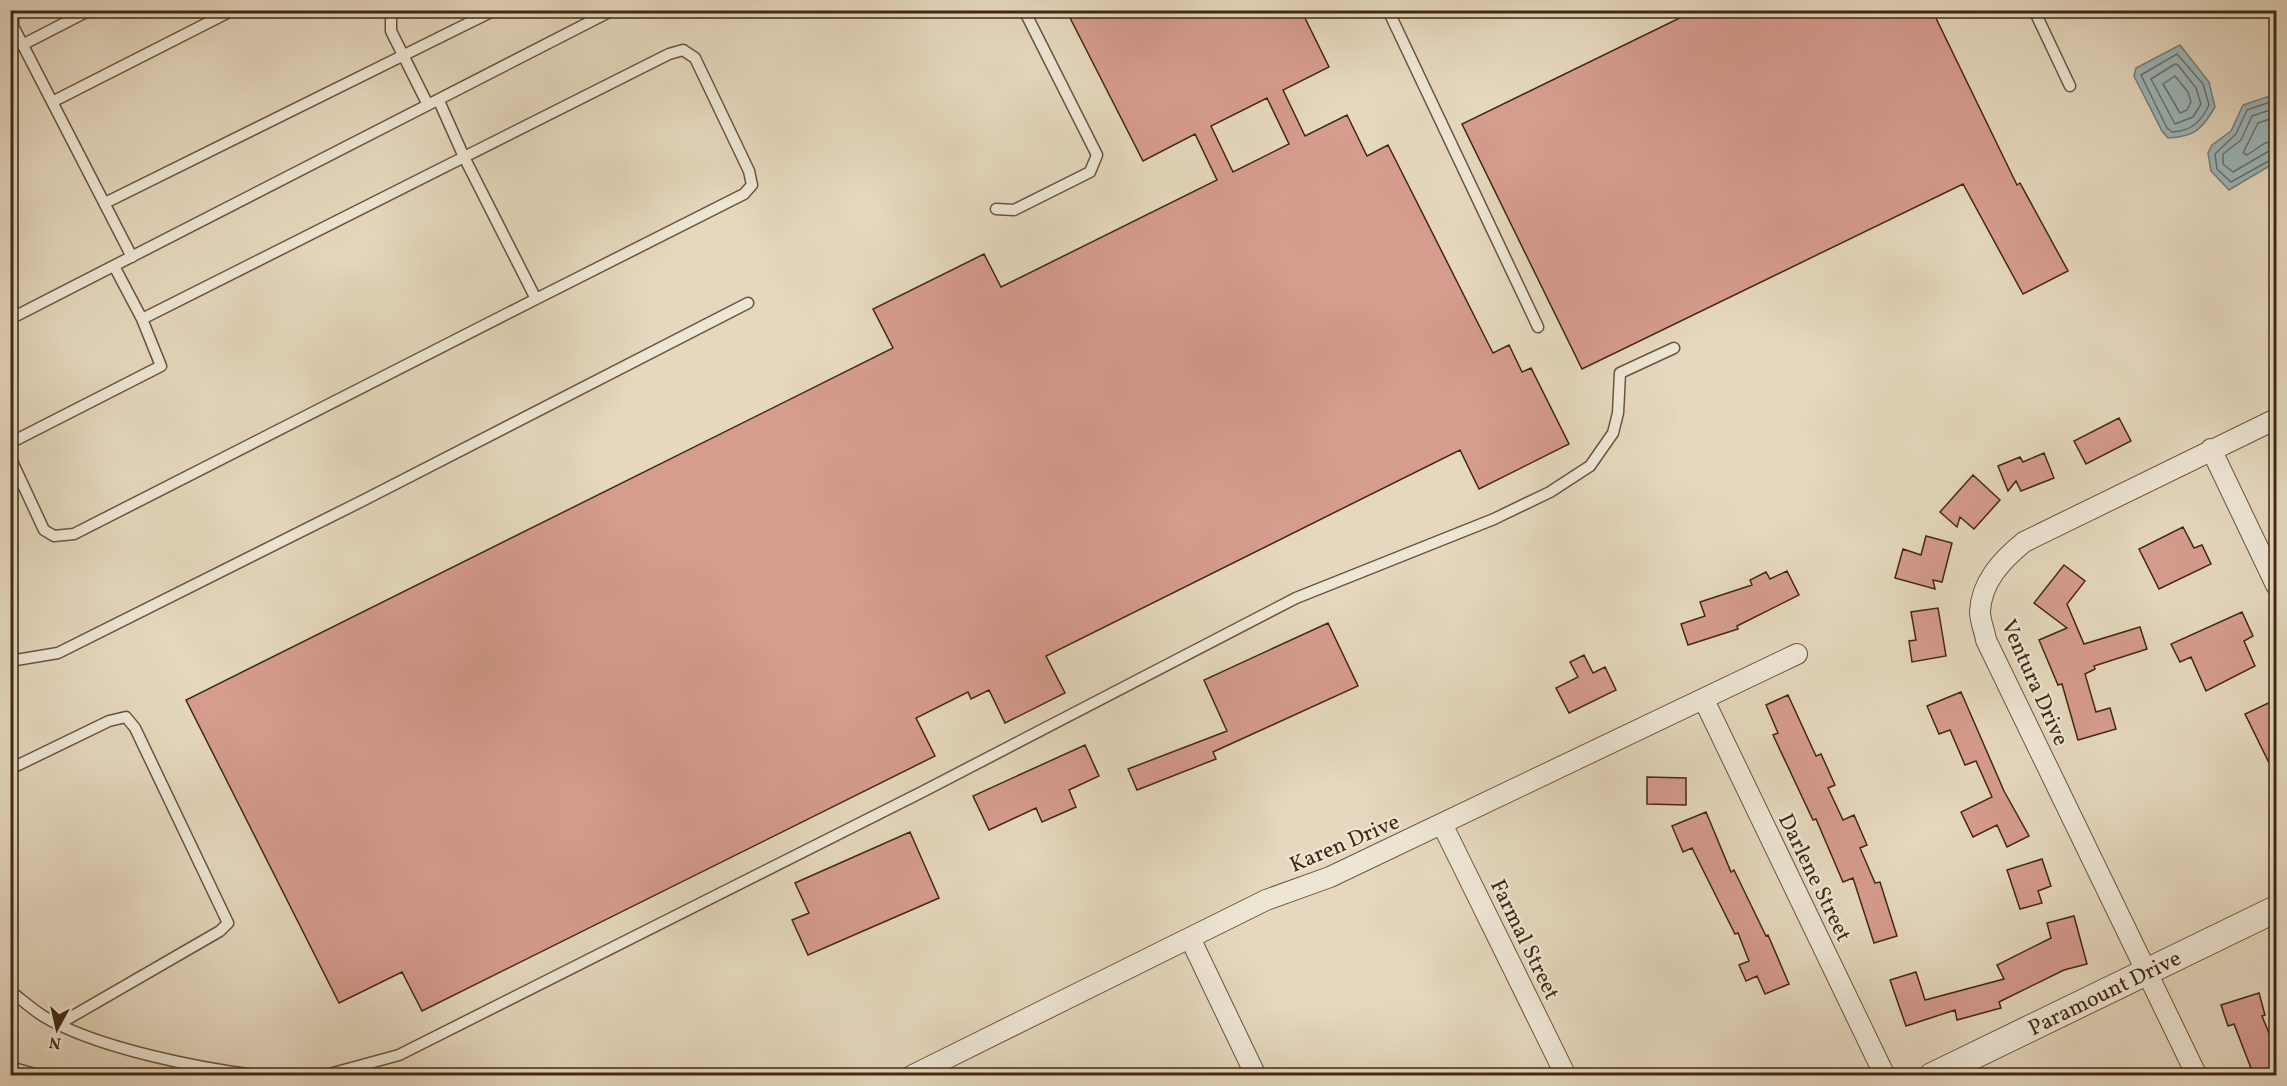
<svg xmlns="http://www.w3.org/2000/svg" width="2287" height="1086" font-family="Vollkorn,serif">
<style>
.water{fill:#9bb7bc;stroke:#777e78;stroke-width:1.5}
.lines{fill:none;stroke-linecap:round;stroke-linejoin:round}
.shore{stroke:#6e7067;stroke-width:1.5}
.building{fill:#d69c8e;stroke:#422812;stroke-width:1.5;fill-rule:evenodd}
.service-casing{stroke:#6b543d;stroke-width:13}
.minor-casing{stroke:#6b543d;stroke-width:22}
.tertiary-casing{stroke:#6b543d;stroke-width:28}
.service{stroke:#eee6d5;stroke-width:10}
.minor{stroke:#eee6d5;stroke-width:20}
.tertiary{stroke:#eee6d5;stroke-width:26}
.labels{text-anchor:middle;stroke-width:4.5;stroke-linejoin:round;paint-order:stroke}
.street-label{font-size:22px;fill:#422812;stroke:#eee6d5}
</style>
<rect width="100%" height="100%" fill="#e5d8be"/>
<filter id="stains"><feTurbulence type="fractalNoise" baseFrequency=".00333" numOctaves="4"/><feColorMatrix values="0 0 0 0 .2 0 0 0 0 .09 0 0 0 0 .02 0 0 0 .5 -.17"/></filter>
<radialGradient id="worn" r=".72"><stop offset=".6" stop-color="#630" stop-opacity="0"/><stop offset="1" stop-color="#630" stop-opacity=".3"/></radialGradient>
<path class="water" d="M2180 45 2209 82 2215 107C2202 129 2195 137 2168 138L2162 131 2134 76 2136 68Z
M2276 94V162L2229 190 2211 171 2208 153 2212 145 2231 131 2243 105Z"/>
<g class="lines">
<path class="shore" d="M2177 54 2203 84 2209 105C2201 122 2191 131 2172 132L2167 128 2141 75Z
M2175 64 2178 65 2196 88 2201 104 2193 117 2175 124 2151 79Z
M2175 76 2188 92 2191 102 2187 110 2180 113 2163 84Z
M2276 100 2247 110 2236 134 2215 154 2217 169 2231 182 2276 157
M2276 108 2252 116 2241 140 2223 154V164L2233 172 2269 151 2276 150
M2276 117 2258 123 2243 153 2247 155 2265 143 2276 141"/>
</g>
<path class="building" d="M1066 10H1301L1329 67 1283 90 1305 136 1347 115 1367 156 1388 145 1493 353 1509 345 1522 372 1531 368 1569 444 1479 489 1460 450 1046 656 1065 693 1005 723 989 690 971 699 968 692 916 718 935 756 422 1011 402 972 339 1003 186 700 893 348 873 309 984 254 1001 287 1217 180 1195 134 1143 161ZM1267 98 1289 144 1233 172 1211 126Z
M1696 10H1932L2017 185 2020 183 2068 271 2023 294 1963 184 1582 369 1462 124Z
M2119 418 2131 441 2086 464 2074 441Z
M2044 453 2054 478 2021 491 2016 481 2008 491 1998 466 2020 457 2023 462Z
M1973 475 2000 500 1974 529 1960 517 1957 527 1940 512Z
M2183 527 2194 548 2202 545 2211 564 2159 589 2139 549Z
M1926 536 1952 543 1942 582 1933 580 1935 589 1895 578 1903 549 1921 555Z
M2064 565 2085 581 2067 604 2084 644 2140 627 2147 649 2094 666 2095 669 2085 674 2096 712 2110 708 2116 729 2078 740 2062 684 2058 685 2039 640 2067 628 2034 603Z
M1787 571 1799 595 1737 626 1738 629 1688 645 1681 624 1705 616 1700 602 1752 585 1750 580 1766 572 1770 579Z
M1938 608 1946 656 1912 662 1909 641 1916 640 1911 612Z
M2242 612 2253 636 2244 641 2255 666 2206 691 2191 657 2180 662 2171 644Z
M1328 623 1358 686 1213 752 1216 759 1137 790 1128 769 1227 731 1204 680Z
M1584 655 1593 673 1605 667 1616 690 1569 713 1556 688 1578 677 1570 662Z
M1961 692 2004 791 2029 836 2007 847 1997 825 1973 837 1961 812 1992 797 1976 761 1965 765 1950 730 1939 734 1927 706Z
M1788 695 1816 756 1821 754 1835 785 1828 788 1843 820 1854 815 1867 845 1860 848 1875 883 1880 882 1897 936 1874 943 1853 878 1843 882 1816 819 1813 820 1773 735 1778 733 1766 705Z
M2277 699V779L2245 714Z
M1085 745 1099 776 1069 790 1076 807 1042 822 1036 808 989 830 973 796Z
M1647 777 1686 778V805L1647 804Z
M1706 812 1731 872 1734 870 1766 936 1768 935 1789 984 1765 994 1757 976 1746 981 1739 965 1749 961 1738 933 1735 934 1692 848 1683 852 1672 826Z
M910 832 939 898 808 955 792 920 809 913 795 883Z
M2042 859 2051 886 2038 891 2042 903 2020 909 2007 870Z
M2074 916 2087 964 2064 970 1999 1002 2001 1008 1957 1020 1955 1010 1906 1026 1890 980 1916 972 1925 1000 2004 979 1997 965 2051 938 2047 923Z
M2259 993 2265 1015 2262 1016 2277 1053V1076H2254L2234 1024 2228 1026 2221 1005Z"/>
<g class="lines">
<g class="service-casing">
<path id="service" d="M13 10V26L132 257
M391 10V31L428 105
M1388 10 1538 327
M2034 10 2070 86
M22 45 90 10
M52 102 233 10
M105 203 495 10
M996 209 1014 210 1090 172 1097 155 1024 10
M114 266 142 319
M10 319 613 10
M10 443 161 366 142 319 669 54 683 50 695 58 749 171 752 185 744 194 536 299 464 157 439 101
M10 457 44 530 54 536 74 534 536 299
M10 661 58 653 364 500 748 303
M10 769 109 721 126 717 135 728 228 923 220 931 59 1024
M10 991C21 999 32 1009 43 1016 95 1048 202 1069 263 1076
M10 1067 42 1076
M322 1076 399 1055 922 792 1296 598 1494 519 1550 492 1590 466 1613 433 1618 413 1620 373 1674 348"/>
</g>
<g class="minor-casing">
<path id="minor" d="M2211 449 2276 585
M1704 700 1885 1076
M1442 824 1566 1076
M1190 938 1256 1076
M911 1076 1266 900 1330 877 1797 654
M2197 1076 1986 640C1985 632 1980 621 1980 612 1981 582 2002 560 2024 542L2276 419"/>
</g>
<g class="tertiary-casing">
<path id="tertiary" d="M1932 1076 2276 909"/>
</g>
<use href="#service" class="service"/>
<use href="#minor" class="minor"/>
<use href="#tertiary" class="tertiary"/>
</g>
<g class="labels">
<g class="street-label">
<text transform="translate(2036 682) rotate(66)" y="8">Ventura Drive</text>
<text transform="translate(1344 842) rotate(-23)" y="8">Karen Drive</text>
<text transform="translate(1816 877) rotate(64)" y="8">Darlene Street</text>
<text transform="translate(1526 939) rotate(64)" y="8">Farmal Street</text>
<text transform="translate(2104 992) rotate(-26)" y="8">Paramount Drive</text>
</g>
</g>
<rect width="2287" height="1086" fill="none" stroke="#e5d8be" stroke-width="36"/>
<rect x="12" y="12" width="2263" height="1062" fill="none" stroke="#422812" stroke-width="3"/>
<rect x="18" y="18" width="2251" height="1050" fill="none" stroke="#422812" stroke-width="1.5"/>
<g transform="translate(57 1029) rotate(188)" stroke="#eee6d5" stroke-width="4.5" paint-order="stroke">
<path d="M0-4.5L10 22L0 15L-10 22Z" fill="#422812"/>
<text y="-9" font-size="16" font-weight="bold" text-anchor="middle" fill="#422812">N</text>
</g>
<rect width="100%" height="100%" filter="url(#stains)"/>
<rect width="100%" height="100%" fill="url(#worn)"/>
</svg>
